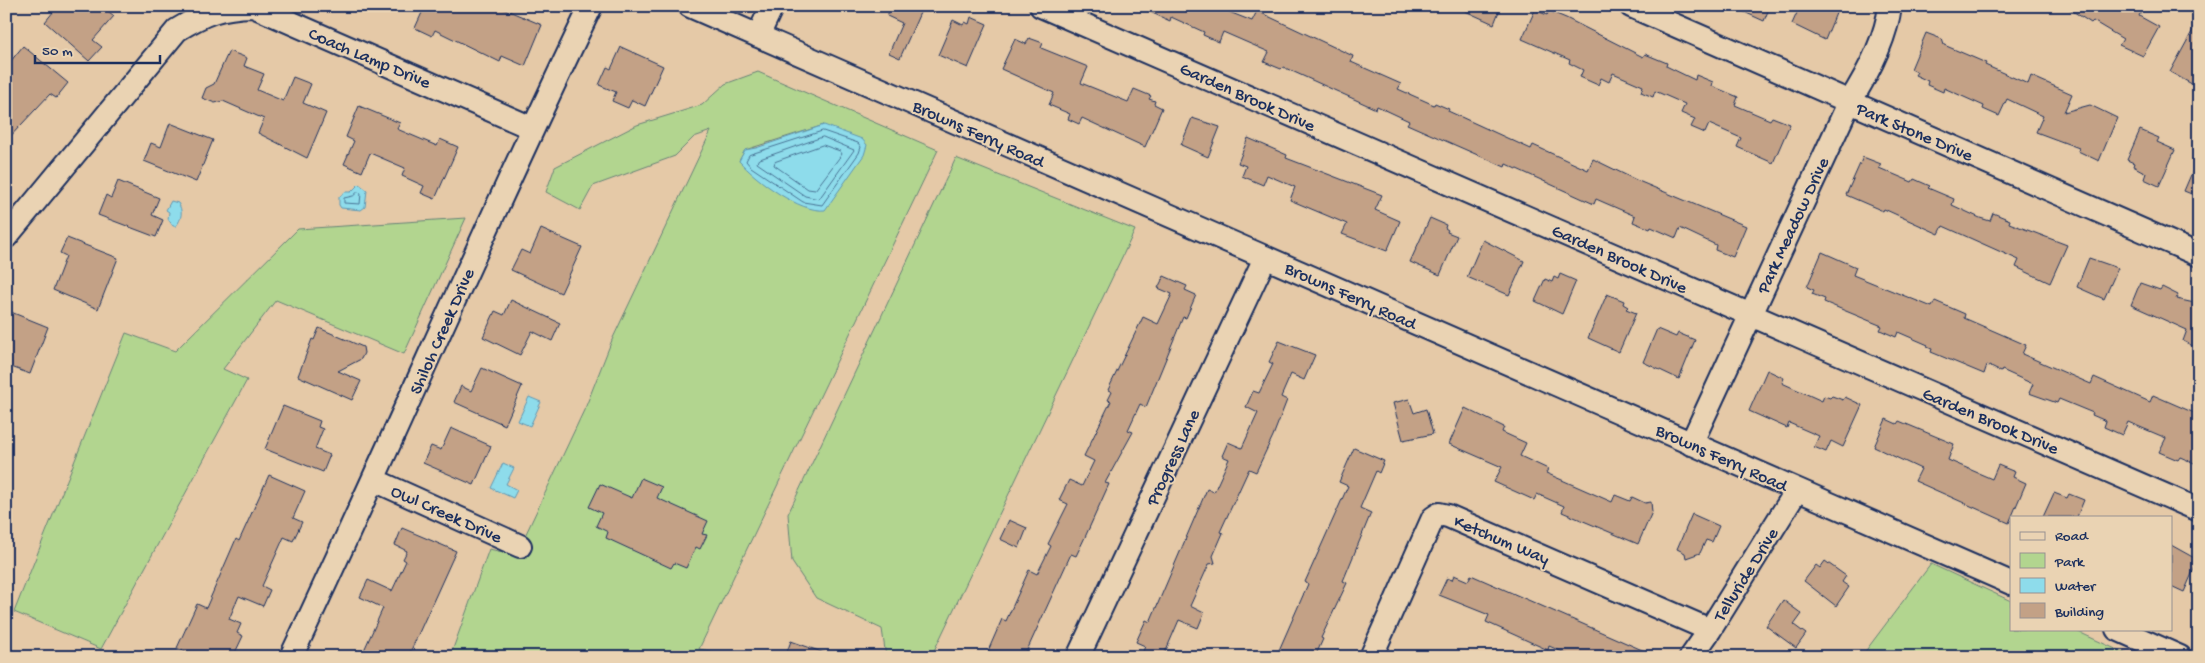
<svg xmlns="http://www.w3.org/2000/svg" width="2205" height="663" font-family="'Gochi Hand',sans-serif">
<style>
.green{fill:#b2d58f;stroke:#668276;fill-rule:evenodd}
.water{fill:#8edceb;stroke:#6097b3}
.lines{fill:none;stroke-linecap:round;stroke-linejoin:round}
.shore{stroke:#497496;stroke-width:1}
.building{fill:#c3a186;stroke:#1b2f5e}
.minor-casing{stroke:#1b2f5e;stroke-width:26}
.minor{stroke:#ead3b3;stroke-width:22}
.labels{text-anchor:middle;stroke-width:4;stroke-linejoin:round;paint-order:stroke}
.street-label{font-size:18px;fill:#1b2f5e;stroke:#ead3b3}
</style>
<rect width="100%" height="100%" fill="#e5c9a7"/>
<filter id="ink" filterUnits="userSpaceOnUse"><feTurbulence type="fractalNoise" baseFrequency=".02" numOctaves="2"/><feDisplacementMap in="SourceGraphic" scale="10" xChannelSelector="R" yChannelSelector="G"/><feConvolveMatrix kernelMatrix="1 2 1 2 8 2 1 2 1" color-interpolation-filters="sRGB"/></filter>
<g filter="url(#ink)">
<path class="green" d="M758 72 938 150 699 649 710 651 717 657H450L489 549 516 555 586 406 612 340 711 131 694 137 675 156 593 186 580 210 546 192 555 167 637 125 702 105 725 84ZM824 125 739 161 745 150Z
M956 158 1135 230 931 657H886L882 629 816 598 792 562 788 514Z
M466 218 404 354 276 300 223 369 247 380 101 649 14 612 126 333 175 351 298 229Z
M1931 564 2011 601V629H2072L2133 657H1861Z"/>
<path class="water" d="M824 125 862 139 867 145 864 155 825 210C800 213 756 180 739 161L745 150 756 148Z
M359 184 367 190 365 207 361 210 341 208 339 205V197L345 192H351Z
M171 201 178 203C183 210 182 219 176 226H173L168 219 169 212 166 210Z
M529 397 541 402 530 426 518 421Z
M503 463 514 468 506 484 517 490 513 498 491 488Z"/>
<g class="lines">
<path class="shore" d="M823 131 858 143 861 147 859 153 822 205 803 202 751 167 746 161 749 155Z
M823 137 854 150 819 199 805 196 757 163 758 160Z
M823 145 840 151 842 154 815 190 808 189 774 165 775 162Z
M358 192 361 193 360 204 344 203V198L353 196Z"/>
</g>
<path class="building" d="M58 6H102L114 16 93 40 102 47 89 61 45 22Z
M425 6H497L542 25 525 66 502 56 500 62 435 30 432 36 415 28Z
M891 6H923L900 58 889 53 902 23 887 16Z
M1137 6H1214L1252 21 1257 11 1353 56 1351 62 1401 84 1398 89 1434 105 1435 103 1449 109 1448 111 1531 149 1533 145 1588 170 1593 159 1636 180 1746 226 1733 257 1715 250 1716 245 1680 228 1676 238 1651 227 1650 229 1633 222 1635 216 1596 199 1594 204 1506 164 1505 167 1407 124 1409 121 1377 106 1376 109 1283 67 1281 69 1264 62 1269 52 1223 32 1219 42 1203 35 1204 32 1171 17 1170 21Z
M1454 6H1501L1494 24Z
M1731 6H1770L1764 21Z
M1800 6H1839L1825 40 1792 24Z
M2065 6H2144L2139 16 2159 27 2143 56 2119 45 2123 39 2093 21 2091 23Z
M1535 10 1547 15 1549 11 1566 18 1643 57 1645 54 1667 63 1666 66 1695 80 1696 75 1713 82 1712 86 1738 97 1735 105 1770 120 1772 117 1790 124 1773 163 1737 147 1741 138 1709 124 1705 133 1691 127 1695 119 1681 113 1685 104 1655 91 1653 97 1641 92 1643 86 1613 73 1609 82 1601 78 1598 85 1580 77 1583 70 1569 63 1570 60 1522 39Z
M971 17 987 24 968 68 938 55 953 20 963 25 965 22 969 24Z
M2199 19V88L2170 72Z
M1926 33 1942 39 1944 45 1986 63 1985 65 2028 84 2031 76 2072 94 2064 112 2090 105 2117 118 2099 161 2078 151 2079 148 2036 132 2043 116 2007 99 1999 116 1983 109 1984 106 1944 88 1943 92 1927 85 1928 81 1915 75 1917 72 1911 69Z
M1029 38 1043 43 1041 48 1088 67 1081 83 1128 102 1134 89 1151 96 1149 99 1155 101 1154 104 1162 108 1145 147 1082 118 1079 124 1068 119 1070 114 1049 105 1054 93 1001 69 1015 39 1026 44Z
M23 46 68 83 56 98 50 94 6 141V67Z
M621 47 663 66 645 106 632 100 628 108 612 101 616 92 599 85 607 67 611 69Z
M229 51 247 58 244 66 264 74 257 90 283 101 293 77 311 84 303 103 326 113 307 158 258 133 264 119 223 101 215 103 202 98 206 88 214 84Z
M359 106 400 123 397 129 437 146 440 139 458 147 435 199 421 193 424 186 402 176 405 168 370 153 362 172 344 164 354 141 346 137Z
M1192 118 1220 127 1208 157 1181 145Z
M170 123 213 140 196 182 144 161 151 143 161 147Z
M2140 130 2159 138 2157 142 2175 150 2159 186 2144 179 2146 173 2133 166 2134 163 2127 160Z
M1248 138 1287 155 1286 158 1382 195 1375 210 1400 221 1387 251 1342 234 1347 224 1290 200 1295 187 1267 175 1263 185 1242 176 1246 166 1238 163Z
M2199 156V197L2184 191Z
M1863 157 1881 164 1879 168 1912 182 1914 179 1930 186 1928 188 1954 199 1952 205 1980 218 1990 221 1993 213 2010 220 2009 223 2067 245 2050 283 2016 267 2019 260 1943 226 1939 234 1884 209 1883 211 1846 195Z
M118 181 159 198 152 215 163 220 156 237 98 215 106 195 111 198Z
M1430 218 1446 225 1445 228 1448 230 1447 232 1457 236 1440 275 1410 262Z
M541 229 582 247 561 293 511 270 521 250 530 254Z
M67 238 118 258 98 309 53 290 66 256 60 253Z
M1483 240 1524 261 1509 295 1467 277Z
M1822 252 1856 267 1853 275 1932 307 1935 301 1965 314 1964 318 2026 345 2022 354 2091 384 2094 377 2150 402 2153 395 2199 415V465L2180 457 2178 460 2159 452 2166 438 2128 422 2122 435 2104 427 2106 421 2092 415 2093 413 2059 399 2057 403 2029 393 2033 384 2002 370 2001 372 1987 365 1984 374 1931 352 1932 349 1927 347 1928 345 1898 332 1896 337 1880 330 1882 326 1824 302 1825 299 1812 294 1814 290 1807 287Z
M2089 258 2118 268 2104 299 2077 287Z
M1560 274 1576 281 1562 314 1535 301 1545 279 1552 282 1554 277 1558 279Z
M1164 276 1187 286 1185 290 1196 295 1186 318 1183 317 1146 407 1140 404 1128 430 1133 432 1105 483 1109 484 1086 535 1076 556 1071 554 1024 657H1001L988 651 1002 619 1006 621 1029 570 1037 574 1051 546 1048 544 1068 504 1059 500 1069 480 1082 486 1094 461 1084 456 1111 401 1108 400 1112 392 1108 390 1119 367 1143 317 1158 324 1172 294 1158 288Z
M2140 283 2160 290 2162 287 2178 295 2176 299 2199 304V349L2183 341 2187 330 2131 305Z
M1607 294 1624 301 1623 304 1628 307 1626 309 1636 313 1619 352 1588 338Z
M511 300 560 323 552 341 532 331 520 355 483 337 495 311 504 315Z
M6 310 48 327 30 374 6 365Z
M319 328 363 347 364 353 361 359 338 371 361 381 352 400 298 376 312 339 314 340Z
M1657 329 1676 337 1678 333 1695 340 1679 379 1643 362Z
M1279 341 1315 355 1304 380 1291 374 1281 397 1287 400 1273 436 1256 472 1249 469 1220 532 1223 533 1213 556 1215 563 1209 564 1190 606 1204 613 1198 628 1179 620 1163 657H1141L1145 646 1136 642 1146 620 1150 622 1207 489 1214 492 1229 459 1222 456 1228 442 1242 448 1258 413 1246 407 1253 391 1259 393 1273 364 1269 362Z
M482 368 522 386 505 425 454 402 461 386 471 391Z
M1767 370 1784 378 1782 383 1822 401 1824 396 1830 398 1832 396 1843 400 1845 397 1862 405 1843 447 1831 441 1826 452 1814 447 1819 436 1789 423 1787 428 1749 411Z
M1409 399 1414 413 1426 409 1433 434 1403 440 1393 403Z
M283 406 320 421 318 427 323 429 315 449 330 455 323 472 265 449Z
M1465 408 1504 427 1502 432 1526 443 1520 456 1548 469 1546 473 1612 502 1615 495 1630 501 1632 497 1645 503 1651 502 1652 512 1638 544 1562 512 1564 506 1537 494 1534 500 1494 482 1502 467 1449 444Z
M1886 419 1897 424 1899 421 1954 444 1948 460 1992 479 1998 465 2015 472 2013 477 2026 483 2009 523 1915 481 1921 469 1874 447Z
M451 428 491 446 474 485 423 463 431 446 441 450Z
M1354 448 1384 461 1379 473 1376 471 1360 508 1371 513 1343 581 1347 583 1321 638 1323 639 1315 657H1276L1308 584 1305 582 1348 486 1339 482Z
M269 475 305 491 293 518 302 522 293 541 284 537 262 586 270 590 263 606 239 596 229 619 241 624 237 633 243 636 233 657H196L177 648 197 604 206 608 236 539 239 541Z
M641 478 662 487 657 498 708 521 702 534 707 535 700 549 696 547 686 568 674 563 671 568 606 538 608 532 596 526 602 513 589 507 600 484 632 498Z
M2054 493 2067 498 2069 494 2084 500 2077 517H2043Z
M1692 514 1719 526 1712 542 1706 540 1700 553 1686 558 1685 553 1677 549Z
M1009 520 1027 528 1019 548 1000 539Z
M402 528 456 551 408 657H361L383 608 360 597 368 580 392 591 406 561 403 559 407 551 395 545Z
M2171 545 2198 560 2184 592 2171 586Z
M1825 561 1846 576 1842 582 1849 587 1836 606 1804 581 1816 565 1820 568Z
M1454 575 1468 581 1471 575 1658 657H1574L1549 646 1548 650 1486 622 1489 615 1439 595 1447 578 1452 580Z
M1783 600 1802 614 1794 625 1806 634 1796 648 1766 626Z
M791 641 830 655V657H785Z"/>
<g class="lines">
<g class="minor-casing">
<path id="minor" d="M690 6 2011 583
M1041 6 2199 510
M1631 6 2199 255
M758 36 772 6
M6 237 177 30C205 13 219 7 253 6L532 128
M1691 444 1849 103C1867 75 1886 40 1890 6
M374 480 520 546
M2117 629 2180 657
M291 657C393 441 487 221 591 6
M1078 657 1265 258
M1371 657 1433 518 1439 514 1448 516 1710 630
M1691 657 1710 630 1797 490"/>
</g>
<use href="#minor" class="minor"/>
</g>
</g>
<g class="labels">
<g class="street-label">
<text transform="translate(370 57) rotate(23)" y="6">Coach Lamp Drive</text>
<text transform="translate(1248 96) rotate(24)" y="6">Garden Brook Drive</text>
<text transform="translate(1915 131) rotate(23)" y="6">Park Stone Drive</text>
<text transform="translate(979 133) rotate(24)" y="6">Browns Ferry Road</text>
<text transform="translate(1792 225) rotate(-65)" y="6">Park Meadow Drive</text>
<text transform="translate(1620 258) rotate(24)" y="6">Garden Brook Drive</text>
<text transform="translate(1351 295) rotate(24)" y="6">Browns Ferry Road</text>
<text transform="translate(441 331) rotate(-66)" y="6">Shiloh Creek Drive</text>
<text transform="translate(1991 420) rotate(23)" y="6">Garden Brook Drive</text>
<text transform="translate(1172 457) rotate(-65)" y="6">Progress Lane</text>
<text transform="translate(1722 457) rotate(24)" y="6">Browns Ferry Road</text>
<text transform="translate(447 513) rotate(24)" y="6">Owl Creek Drive</text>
<text transform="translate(1502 539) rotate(23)" y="6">Ketchum Way</text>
<text transform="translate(1745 574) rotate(-58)" y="6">Telluride Drive</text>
</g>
</g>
<rect width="2205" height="663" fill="none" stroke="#ead3b3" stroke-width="25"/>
<rect x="12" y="12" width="2180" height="638" fill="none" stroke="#1b2f5e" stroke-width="2" filter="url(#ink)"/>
<rect x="2010" y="516" width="162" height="115" fill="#ead3b3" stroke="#979191"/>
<rect x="2020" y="532" width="25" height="8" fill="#ead3b3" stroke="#979191"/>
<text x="2055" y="540" font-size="15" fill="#1b2f5e">Road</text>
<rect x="2020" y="553" width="25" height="15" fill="#b2d58f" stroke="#979191"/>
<text x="2055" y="566" font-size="15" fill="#1b2f5e">Park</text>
<rect x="2020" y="578" width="25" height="15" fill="#8edceb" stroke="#979191"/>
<text x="2055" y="590" font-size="15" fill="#1b2f5e">Water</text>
<rect x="2020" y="603" width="25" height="15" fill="#c3a186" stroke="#979191"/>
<text x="2055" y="616" font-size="15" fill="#1b2f5e">Building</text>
<path d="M35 55v8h125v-8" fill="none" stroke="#1b2f5e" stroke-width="2.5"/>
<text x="42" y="55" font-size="15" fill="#1b2f5e" stroke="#ead3b3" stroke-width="4" paint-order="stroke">50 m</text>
</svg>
